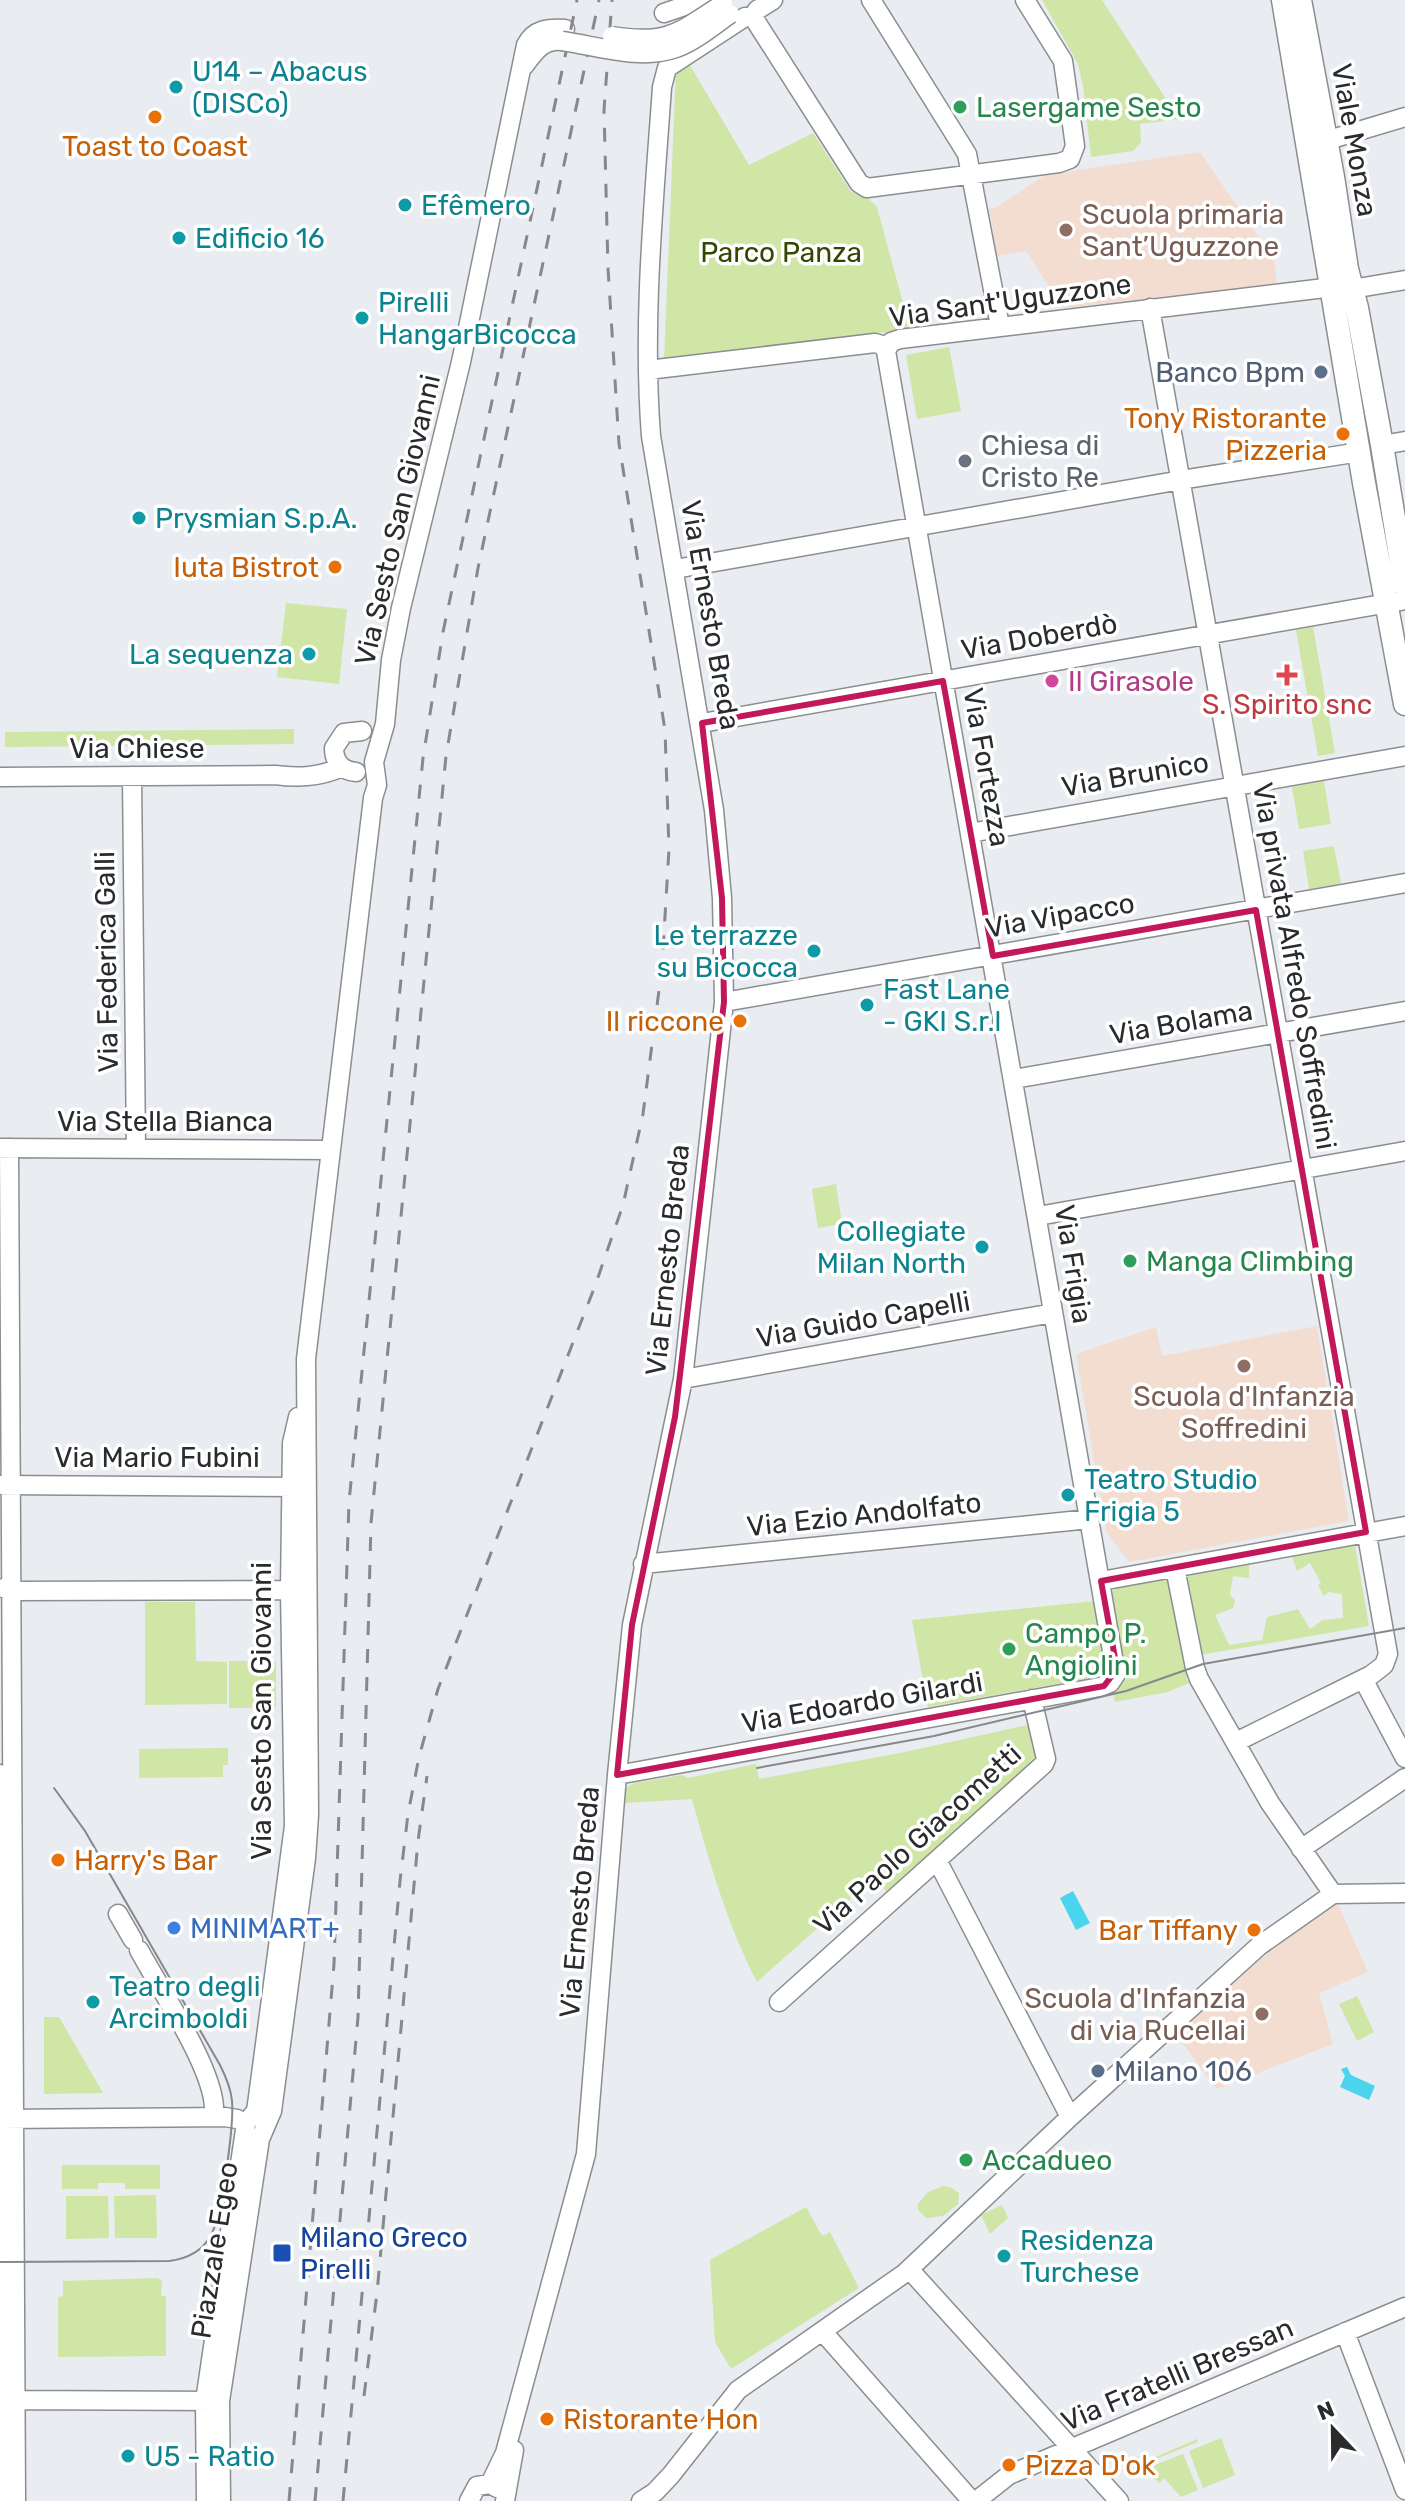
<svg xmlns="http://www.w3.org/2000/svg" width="1405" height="2501" font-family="Rubik,sans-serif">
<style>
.education{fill:#f3ddd0}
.green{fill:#cfe6a7}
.water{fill:#4bd4ee}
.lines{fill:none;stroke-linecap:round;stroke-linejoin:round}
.minor-casing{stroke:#8b8e91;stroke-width:21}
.major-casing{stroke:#8b8e91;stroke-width:25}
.minor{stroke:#fff;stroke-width:18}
.major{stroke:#fff;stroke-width:22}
.tram{stroke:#86888b;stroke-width:2}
.rail{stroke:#86888b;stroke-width:3;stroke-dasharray:14 14;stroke-linecap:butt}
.minor-bridge-casing{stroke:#8b8e91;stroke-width:21;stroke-linecap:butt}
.minor-bridge{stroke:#fff;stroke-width:18}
.marked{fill:none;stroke:#c2185b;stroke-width:6;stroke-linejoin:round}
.culture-dot{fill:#0f9aa8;stroke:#fff;stroke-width:3}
.leisure-dot{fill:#2e9e5b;stroke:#fff;stroke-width:3}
.food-dot{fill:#e8710a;stroke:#fff;stroke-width:3}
.education-dot{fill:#8d6e63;stroke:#fff;stroke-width:3}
.service-dot{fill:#5c6f8a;stroke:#fff;stroke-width:3}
.worship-dot{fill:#6b7280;stroke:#fff;stroke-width:3}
.health-dot{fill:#e0444e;stroke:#fff;stroke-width:3}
.hotel-dot{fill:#d1479c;stroke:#fff;stroke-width:3}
.shop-dot{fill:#3f7fe0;stroke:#fff;stroke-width:3}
.transit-dot{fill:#1a4fb4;stroke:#fff;stroke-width:3}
.labels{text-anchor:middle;stroke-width:7;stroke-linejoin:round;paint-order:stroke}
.culture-label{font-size:28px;fill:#0d838f;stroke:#fff;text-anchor:start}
.leisure-label{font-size:28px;fill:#27864d;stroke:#fff;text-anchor:start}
.street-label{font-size:28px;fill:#292b2c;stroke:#fff}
.food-label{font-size:28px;fill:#c56008;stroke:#fff;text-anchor:end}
.education-label{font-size:28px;fill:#785e54;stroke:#fff;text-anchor:start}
.park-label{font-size:28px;fill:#344601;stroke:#fff}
.service-label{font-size:28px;fill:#4e5e75;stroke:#fff;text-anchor:end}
.worship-label{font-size:28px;fill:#5b616d;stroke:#fff;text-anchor:start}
.hotel-label{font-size:28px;fill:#b23c85;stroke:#fff;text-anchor:start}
.health-label{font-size:28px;fill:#be3a42;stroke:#fff}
.shop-label{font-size:28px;fill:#366cbe;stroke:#fff;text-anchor:start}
.transit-label{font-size:28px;fill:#164399;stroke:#fff;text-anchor:start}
</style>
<rect width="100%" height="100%" fill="#e9ecf0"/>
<path class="education" d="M1200 152 1274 260 1277 284 1063 308 1026 251 997 256 989 209 995 208 1045 175Z
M1317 1326 1349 1521 1129 1562 1106 1531 1076 1354 1156 1327 1162 1356Z
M1337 1902 1368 1972 1319 1993 1333 2044 1216 2089 1176 2034 1284 1939Z"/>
<path class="green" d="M1042 0H1102L1179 119 1140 124 1141 142 1133 151 1091 157 1083 86 1078 64Z
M688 62 749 165 813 133 851 192 866 196 877 207 910 329 664 361 676 69Z
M949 347 961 411 917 419 906 355Z
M286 603 347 609 339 684 277 677Z
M1313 627 1335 753 1318 756 1296 630Z
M294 729V744L5 747V732Z
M1324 781 1331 824 1299 829 1292 787Z
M1334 846 1341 884 1309 889 1303 851Z
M836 1184 842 1224 818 1228 812 1189Z
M1355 1545 1369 1626 1200 1655 1187 1576 1249 1565V1578L1233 1576 1230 1595 1235 1600 1233 1608 1215 1615 1229 1645 1262 1640 1267 1617 1298 1609 1310 1629 1323 1620 1343 1618 1342 1594 1328 1592 1324 1596 1318 1585 1321 1583 1310 1563 1297 1571 1292 1557Z
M1169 1578 1190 1675 1186 1677 1189 1683 1168 1692 1115 1702 1112 1688 1123 1672 1124 1664 1112 1592 1117 1588Z
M1094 1601 1106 1675 928 1707 912 1620Z
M145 1602H195L196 1661 227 1662V1704L145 1705Z
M229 1661H276V1708H229Z
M1032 1724 1041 1752 1036 1765 889 1894 873 1879 757 1982C727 1924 709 1861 692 1799L624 1803 626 1788 634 1783 682 1775 688 1778 756 1764 759 1779 905 1752Z
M228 1748V1765H223V1777L139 1778V1749Z
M1357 1996 1374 2032 1357 2041 1339 2004Z
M44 2017H59L103 2093 44 2094Z
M62 2165H160V2189H125V2183H98V2189H62Z
M943 2186 950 2187 959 2193 958 2204 943 2216 926 2218 918 2210V2204L928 2192Z
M156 2195 157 2238H115L114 2196Z
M66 2196H108L109 2238 66 2239Z
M1002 2205 1008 2218 990 2234 981 2215Z
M806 2207 822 2236 830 2232 859 2288 731 2369 715 2342 710 2260Z
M157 2278 162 2280 161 2296H166V2356L58 2357V2297L63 2296V2281Z
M1221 2438 1235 2475 1203 2488 1189 2451Z
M1197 2439 1198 2442 1146 2463 1150 2467 1183 2454 1198 2490 1181 2497 1164 2478 1159 2483 1139 2466 1126 2472 1123 2463 1138 2456 1144 2462Z"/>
<path class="water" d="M1073 1891 1090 1923 1076 1930 1060 1898Z
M1347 2067 1351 2075 1375 2086 1369 2100 1340 2087 1345 2076 1341 2069Z"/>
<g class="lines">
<g class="minor-casing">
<path id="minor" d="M871 0 967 154 1000 326
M664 13 702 0
M753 17 859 183 867 188 1059 163 1070 159 1075 146 1063 61 1025 0
M524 66C535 51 543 39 562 41
M667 68 745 17H753L757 10 773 0
M1325 141 1405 117
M1352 289 1405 280
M1150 308 1388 1654 1384 1665 1371 1675 1236 1742
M886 351 891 342 900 339 1333 287
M648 370 875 343 882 345 886 351
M1382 445 1405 441
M675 569 1187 479 1360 452
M702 723 1405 600
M356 772C342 771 334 762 334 748L344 733 362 731
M132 776 136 1149
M0 777 275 775C299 778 320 777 342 767
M970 833 1405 756
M724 1002 1405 883
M1014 1079 1405 1011
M0 1148 329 1150
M9 1148 16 2501
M1038 1216 1405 1151
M683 1379 1053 1313
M0 1485 300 1487
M643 1564 1090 1519
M1175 1568 1195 1668 1199 1679 1270 1803 1333 1894
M1101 1581 1405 1526
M3 1588 11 1591 301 1590
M1363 1679 1405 1758
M0 1774 2 2501
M617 1775 1100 1687 1110 1683 1116 1674 886 351
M1301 1849 1405 1778
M937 1860 1070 2117
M118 1914 133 1940
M139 1950C160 1989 212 2066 214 2107
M779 2002 1044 1764 1046 1759 1032 1699
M3 2119 225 2117 237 2119 246 2123
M246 2123 256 2111 258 2097 294 1826 290 1590 292 1443 298 1417
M909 2269 1119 2501
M823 2332 970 2499 976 2501
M1345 2332 1405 2490
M7 2400 217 2401
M490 2484 505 2453 586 2154 617 1775 632 1625 683 1379 724 1002 722 898 714 810 651 436C642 320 654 203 662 87L667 68
M206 2501 205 2401 246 2123
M221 2501 220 2401 260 2139 272 2111 306 1858 309 1815 306 1359 373 798 377 785 374 762 385 724 391 660 401 608 461 362 526 45C534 29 549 28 565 29
M469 2501 477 2486 490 2484 497 2488
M505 2501 514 2450
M641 2501 655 2492 671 2475 738 2390 905 2273 1070 2117 1259 1946 1333 1894 1405 1893
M976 2501 1009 2475 1405 2307"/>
</g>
<g class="major-casing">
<path id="major" d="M1283 0 1364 483 1405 704
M1300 0 1333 177 1347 269 1357 308 1382 445 1405 586"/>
</g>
<use href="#minor" class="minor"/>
<use href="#major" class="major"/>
<path class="tram" d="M757 1768 934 1736 1126 1691 1203 1664 1405 1628
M0 2262 169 2261C186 2259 201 2252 210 2237 222 2218 234 2124 232 2101 231 2088 226 2077 220 2065L85 1831 54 1788"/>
<path class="rail" d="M364 2396 377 2293 418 1841 427 1776
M289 2501 334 1964 349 1502 423 758 443 632 577 0
M315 2501 358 2017 371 1523 446 756 478 568 599 0
M343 2501 400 1881 408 1814 419 1757 438 1689 595 1286 623 1205 643 1114 662 967 669 849 665 730 619 444 608 268 604 110 612 0"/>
<g class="minor-bridge-casing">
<path id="minor-bridge" d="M612 36C669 45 677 33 723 4
M562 41C598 46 641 61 676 48 695 41 713 26 730 14"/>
</g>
<use href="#minor-bridge" class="minor-bridge"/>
</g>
<path class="marked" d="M943 681 993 956 1256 910 1366 1532 1101 1581 1117 1669 1104 1686 617 1775 632 1625 675 1417 724 1002 722 898 702 723Z"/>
<g class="culture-dot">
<circle cx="176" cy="87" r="8"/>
<circle cx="405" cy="205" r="8"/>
<circle cx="179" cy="238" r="8"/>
<circle cx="362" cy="318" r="8"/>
<circle cx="139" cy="518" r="8"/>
<circle cx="309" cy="654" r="8"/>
<circle cx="814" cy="951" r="8"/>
<circle cx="867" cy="1005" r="8"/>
<circle cx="982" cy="1247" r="8"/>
<circle cx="1068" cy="1495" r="8"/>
<circle cx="93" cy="2002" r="8"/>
<circle cx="1004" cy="2256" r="8"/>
<circle cx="128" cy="2456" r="8"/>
</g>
<g class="leisure-dot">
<circle cx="960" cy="107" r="8"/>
<circle cx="1130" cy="1261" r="8"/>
<circle cx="1009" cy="1649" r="8"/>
<circle cx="966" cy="2160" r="8"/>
</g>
<g class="food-dot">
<circle cx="155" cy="117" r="8"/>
<circle cx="1343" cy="434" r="8"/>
<circle cx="335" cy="567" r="8"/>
<circle cx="740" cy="1021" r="8"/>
<circle cx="58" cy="1860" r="8"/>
<circle cx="1254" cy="1930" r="8"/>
<circle cx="547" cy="2419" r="8"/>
<circle cx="1009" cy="2465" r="8"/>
</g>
<g class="education-dot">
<circle cx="1066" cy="230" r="8"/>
<circle cx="1244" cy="1366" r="8"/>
<circle cx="1262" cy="2014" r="8"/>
</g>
<g class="service-dot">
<circle cx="1321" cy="372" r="8"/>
<circle cx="1098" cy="2071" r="8"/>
</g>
<circle class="worship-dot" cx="965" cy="461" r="8"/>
<path class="health-dot" d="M1283 663h8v8h8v8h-8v8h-8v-8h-8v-8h8z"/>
<circle class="hotel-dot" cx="1052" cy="681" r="8"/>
<circle class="shop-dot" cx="174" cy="1928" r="8"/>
<rect class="transit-dot" x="272" y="2243" width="20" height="20" rx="4"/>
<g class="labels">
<g class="culture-label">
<text x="192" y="81">U14 – Abacus<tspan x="192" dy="32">(DISCo)</tspan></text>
<text x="421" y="215">Efêmero</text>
<text x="195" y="248">Edificio 16</text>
<text x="378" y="312">Pirelli<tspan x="378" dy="32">HangarBicocca</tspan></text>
<text x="155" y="528">Prysmian S.p.A.</text>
<text x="293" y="664" text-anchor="end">La sequenza</text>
<text x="798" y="945" text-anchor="end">Le terrazze<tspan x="798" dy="32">su Bicocca</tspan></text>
<text x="883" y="999">Fast Lane<tspan x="883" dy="32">- GKI S.r.l</tspan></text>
<text x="966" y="1241" text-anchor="end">Collegiate<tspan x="966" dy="32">Milan North</tspan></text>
<text x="1084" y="1489">Teatro Studio<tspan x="1084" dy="32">Frigia 5</tspan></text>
<text x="109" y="1996">Teatro degli<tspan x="109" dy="32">Arcimboldi</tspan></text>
<text x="1020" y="2250">Residenza<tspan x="1020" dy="32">Turchese</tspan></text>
<text x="144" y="2466">U5 - Ratio</text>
</g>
<g class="leisure-label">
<text x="976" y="117">Lasergame Sesto</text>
<text x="1146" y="1271">Manga Climbing</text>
<text x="1025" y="1643">Campo P.<tspan x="1025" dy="32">Angiolini</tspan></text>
<text x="982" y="2170">Accadueo</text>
</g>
<g class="street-label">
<text transform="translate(1355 140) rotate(80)" y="10">Viale Monza</text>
<text transform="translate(1010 300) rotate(-8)" y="10">Via Sant'Uguzzone</text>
<text transform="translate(397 520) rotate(-77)" y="10">Via Sesto San Giovanni</text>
<text transform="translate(711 615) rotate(80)" y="10">Via Ernesto Breda</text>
<text transform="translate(1039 636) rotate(-10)" y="10">Via Doberdò</text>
<text x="137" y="758">Via Chiese</text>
<text transform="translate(987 767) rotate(80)" y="10">Via Fortezza</text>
<text transform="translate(1135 774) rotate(-10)" y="10">Via Brunico</text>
<text transform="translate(1060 915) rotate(-10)" y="10">Via Vipacco</text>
<text transform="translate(106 962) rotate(-91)" y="10">Via Federica Galli</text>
<text transform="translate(1295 966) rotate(80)" y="10">Via privata Alfredo Soffredini</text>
<text transform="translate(1181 1022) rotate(-10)" y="10">Via Bolama</text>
<text x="165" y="1131">Via Stella Bianca</text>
<text transform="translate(667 1260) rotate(-84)" y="10">Via Ernesto Breda</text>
<text transform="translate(1074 1264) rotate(81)" y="10">Via Frigia</text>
<text transform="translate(863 1319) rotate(-10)" y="10">Via Guido Capelli</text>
<text x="157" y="1467">Via Mario Fubini</text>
<text transform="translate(864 1514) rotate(-6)" y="10">Via Ezio Andolfato</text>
<text transform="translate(862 1702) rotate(-10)" y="10">Via Edoardo Gilardi</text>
<text transform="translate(261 1711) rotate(-90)" y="10">Via Sesto San Giovanni</text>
<text transform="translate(917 1839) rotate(-42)" y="10">Via Paolo Giacometti</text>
<text transform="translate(579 1902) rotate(-85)" y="10">Via Ernesto Breda</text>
<text transform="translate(214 2250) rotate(-81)" y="10">Piazzale Egeo</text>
<text transform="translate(1177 2374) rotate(-23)" y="10">Via Fratelli Bressan</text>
</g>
<g class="food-label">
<text x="155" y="156" text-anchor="middle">Toast to Coast</text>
<text x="1327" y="428">Tony Ristorante<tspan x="1327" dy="32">Pizzeria</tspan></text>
<text x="319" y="577">Iuta Bistrot</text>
<text x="724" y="1031">Il riccone</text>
<text x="74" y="1870" text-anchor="start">Harry's Bar</text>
<text x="1238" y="1940">Bar Tiffany</text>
<text x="563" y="2429" text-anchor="start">Ristorante Hon</text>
<text x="1025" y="2475" text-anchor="start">Pizza D'ok</text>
</g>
<g class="education-label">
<text x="1082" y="224">Scuola primaria<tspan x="1082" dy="32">Sant’Uguzzone</tspan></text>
<text x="1244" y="1406" text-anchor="middle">Scuola d'Infanzia<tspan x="1244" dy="32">Soffredini</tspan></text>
<text x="1246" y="2008" text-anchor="end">Scuola d'Infanzia<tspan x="1246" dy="32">di via Rucellai</tspan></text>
</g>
<g class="park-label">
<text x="781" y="262">Parco Panza</text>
</g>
<g class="service-label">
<text x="1305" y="382">Banco Bpm</text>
<text x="1114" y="2081" text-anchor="start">Milano 106</text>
</g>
<g class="worship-label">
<text x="981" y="455">Chiesa di<tspan x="981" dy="32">Cristo Re</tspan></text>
</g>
<g class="hotel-label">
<text x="1068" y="691">Il Girasole</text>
</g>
<g class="health-label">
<text x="1287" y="714">S. Spirito snc</text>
</g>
<g class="shop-label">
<text x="190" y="1938">MINIMART+</text>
</g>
<g class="transit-label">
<text x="300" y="2247">Milano Greco<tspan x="300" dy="32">Pirelli</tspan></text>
</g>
</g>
<g transform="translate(1333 2429) rotate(338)" stroke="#ffffff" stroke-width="6" paint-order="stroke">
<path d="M0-6L14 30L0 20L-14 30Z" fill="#292b2c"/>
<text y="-12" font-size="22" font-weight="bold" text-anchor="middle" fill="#292b2c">N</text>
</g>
</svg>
